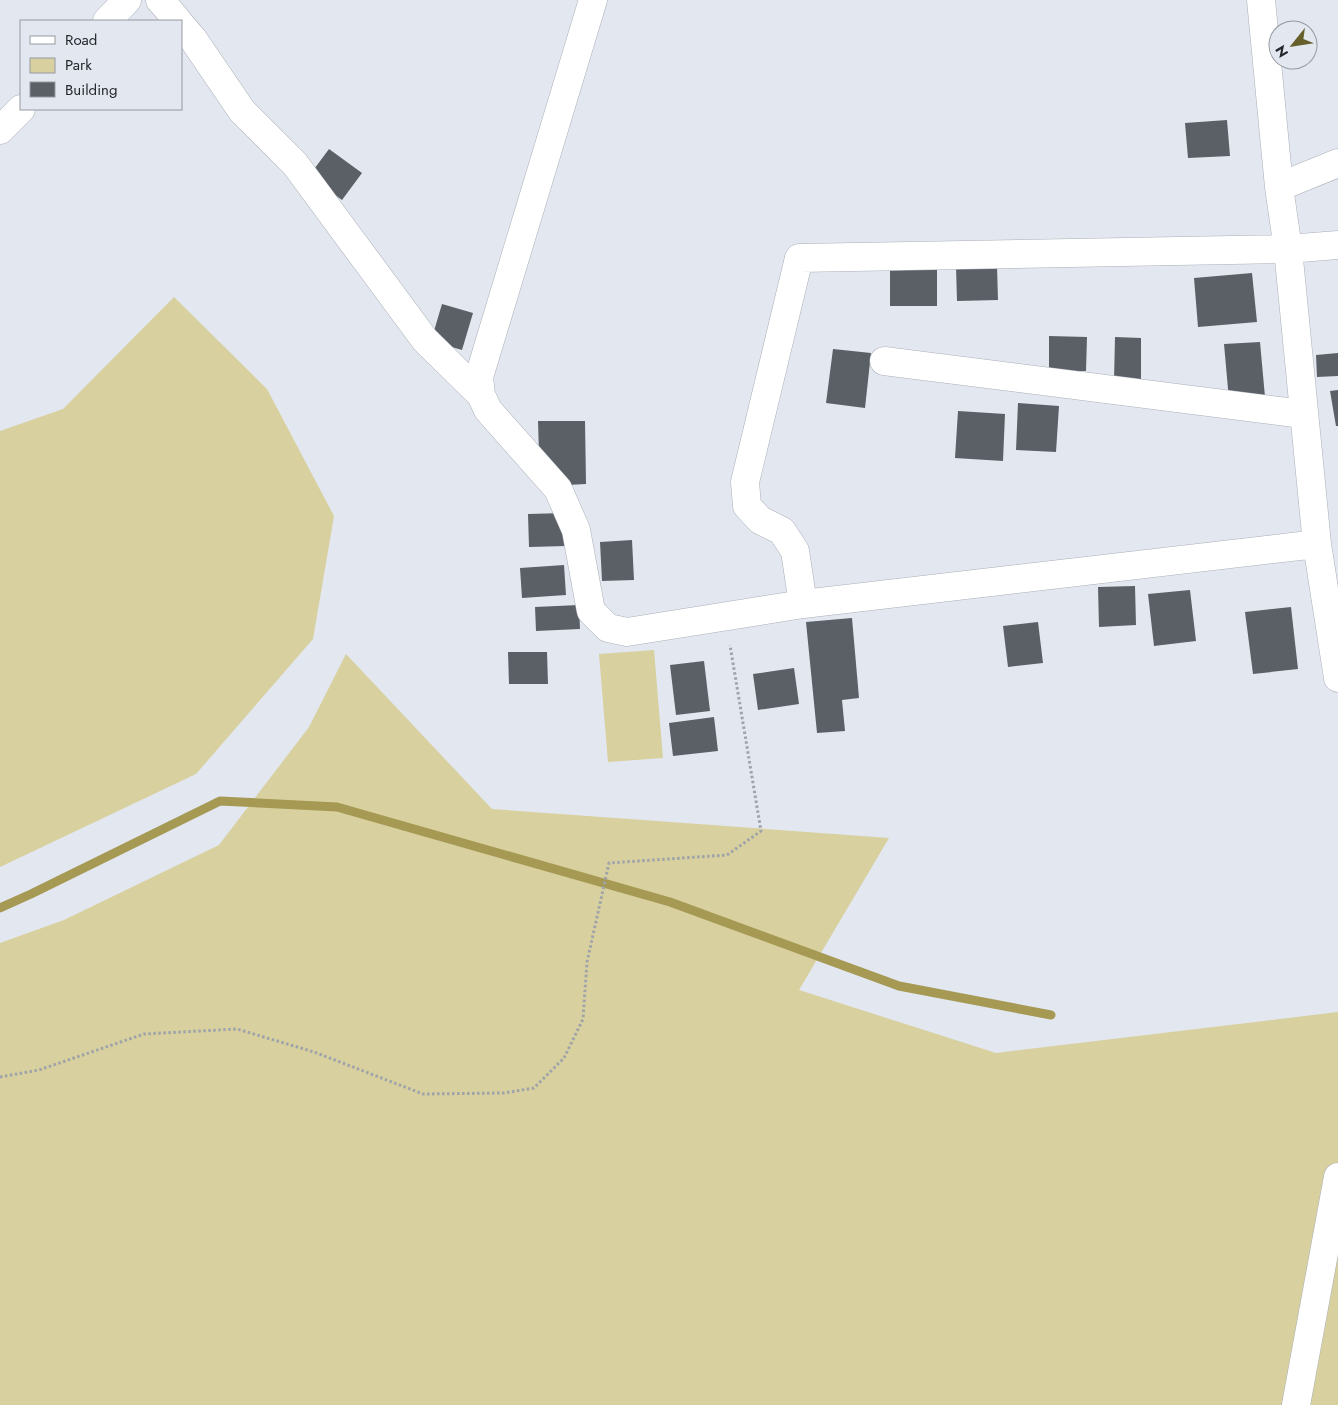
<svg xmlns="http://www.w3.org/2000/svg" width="1338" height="1405" font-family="Jost,sans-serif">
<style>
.green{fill:#d8d09e}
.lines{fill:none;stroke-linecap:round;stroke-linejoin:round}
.stream{stroke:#a59954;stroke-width:9}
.building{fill:#5b6067}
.street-casing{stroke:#abb0b8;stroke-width:29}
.path{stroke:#9fa3aa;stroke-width:3;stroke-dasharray:2.5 2.5;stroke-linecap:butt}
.street{stroke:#fff;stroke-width:28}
</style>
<rect width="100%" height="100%" fill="#e2e7f0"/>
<path class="green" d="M174 297 267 389 334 516 313 639 196 774 0 867V431L63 409Z
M654 650 663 758 608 762 599 654Z
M346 654 492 809 889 838 799 990 996 1053 1338 1012V1405H0V943L64 920 219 845 309 727Z"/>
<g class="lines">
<path class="stream" d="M0 908 31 894 220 801 337 807 670 902 899 986 1051 1015"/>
</g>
<path class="building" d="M1227 120 1230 156 1188 158 1185 123Z
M329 149 362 173 342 200 309 176Z
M956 266H997L998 300 957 301Z
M890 269H937V306H890Z
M1252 273 1257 322 1198 327 1194 278Z
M442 304 473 313 462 350 431 341Z
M1049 336 1087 337 1086 371H1049Z
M1115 337 1141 338V382L1114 381Z
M1260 342 1265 397 1229 400 1224 344Z
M833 349 871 353 865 408 826 403Z
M1338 353V376L1317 377 1316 355Z
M1338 390V426H1336L1330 391Z
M1018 403 1059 406 1056 452 1016 450Z
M958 411 1005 414 1003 461 955 458Z
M538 421H585L586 484 567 485 539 454Z
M565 513 566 546 529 547 528 514Z
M632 540 634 580 602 581 600 542Z
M564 565 566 595 522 598 520 568Z
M1135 586 1136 625 1099 627 1098 587Z
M1190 590 1196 641 1154 646 1148 594Z
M579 605 580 629 536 631 535 607Z
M1291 607 1298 669 1253 674 1245 612Z
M852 618 859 698 842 700 845 731 817 733 806 622Z
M1038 622 1043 663 1008 667 1003 626Z
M508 652H547L548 684H509Z
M704 661 710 711 676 715 670 665Z
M794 668 799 704 758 710 753 674Z
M714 717 718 751 673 756 669 723Z"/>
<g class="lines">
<g class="street-casing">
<path id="street" d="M160 0 178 21
M593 0 479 377 481 395 488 410 558 489 576 530 591 611 608 628 627 632 803 604 1317 544
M1261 0 1279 187 1288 249 1317 544 1338 678
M107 21 127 0
M181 25 193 39 242 111 295 164 425 340 481 395
M0 130 21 109
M1279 187 1338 163
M884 361 1303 414
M803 604 795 551 782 531 760 520 747 506 745 482 799 258 1288 249 1338 245
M1296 1405 1338 1177"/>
</g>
<path class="path" d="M0 1077 39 1070 144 1034 237 1029 314 1052 423 1094 504 1093 534 1088 564 1058 583 1019 587 962 609 863 727 855 761 831 730 645"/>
<use href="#street" class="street"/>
</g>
<rect x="20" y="20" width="162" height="90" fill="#e2e7f0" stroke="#969aa1"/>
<rect x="30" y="36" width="25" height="8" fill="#ffffff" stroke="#969aa1"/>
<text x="65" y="45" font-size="15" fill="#25272a">Road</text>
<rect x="30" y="58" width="25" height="15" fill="#d8d09e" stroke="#969aa1"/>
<text x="65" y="70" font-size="15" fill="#25272a">Park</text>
<rect x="30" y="82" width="25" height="15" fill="#5b6067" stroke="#969aa1"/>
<text x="65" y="95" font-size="15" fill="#25272a">Building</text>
<g transform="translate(1293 45) rotate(240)"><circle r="24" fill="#e2e7f0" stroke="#969aa1"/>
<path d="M0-4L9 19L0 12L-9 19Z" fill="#675f2b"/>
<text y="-8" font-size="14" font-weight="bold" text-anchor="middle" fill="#25272a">N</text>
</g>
</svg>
